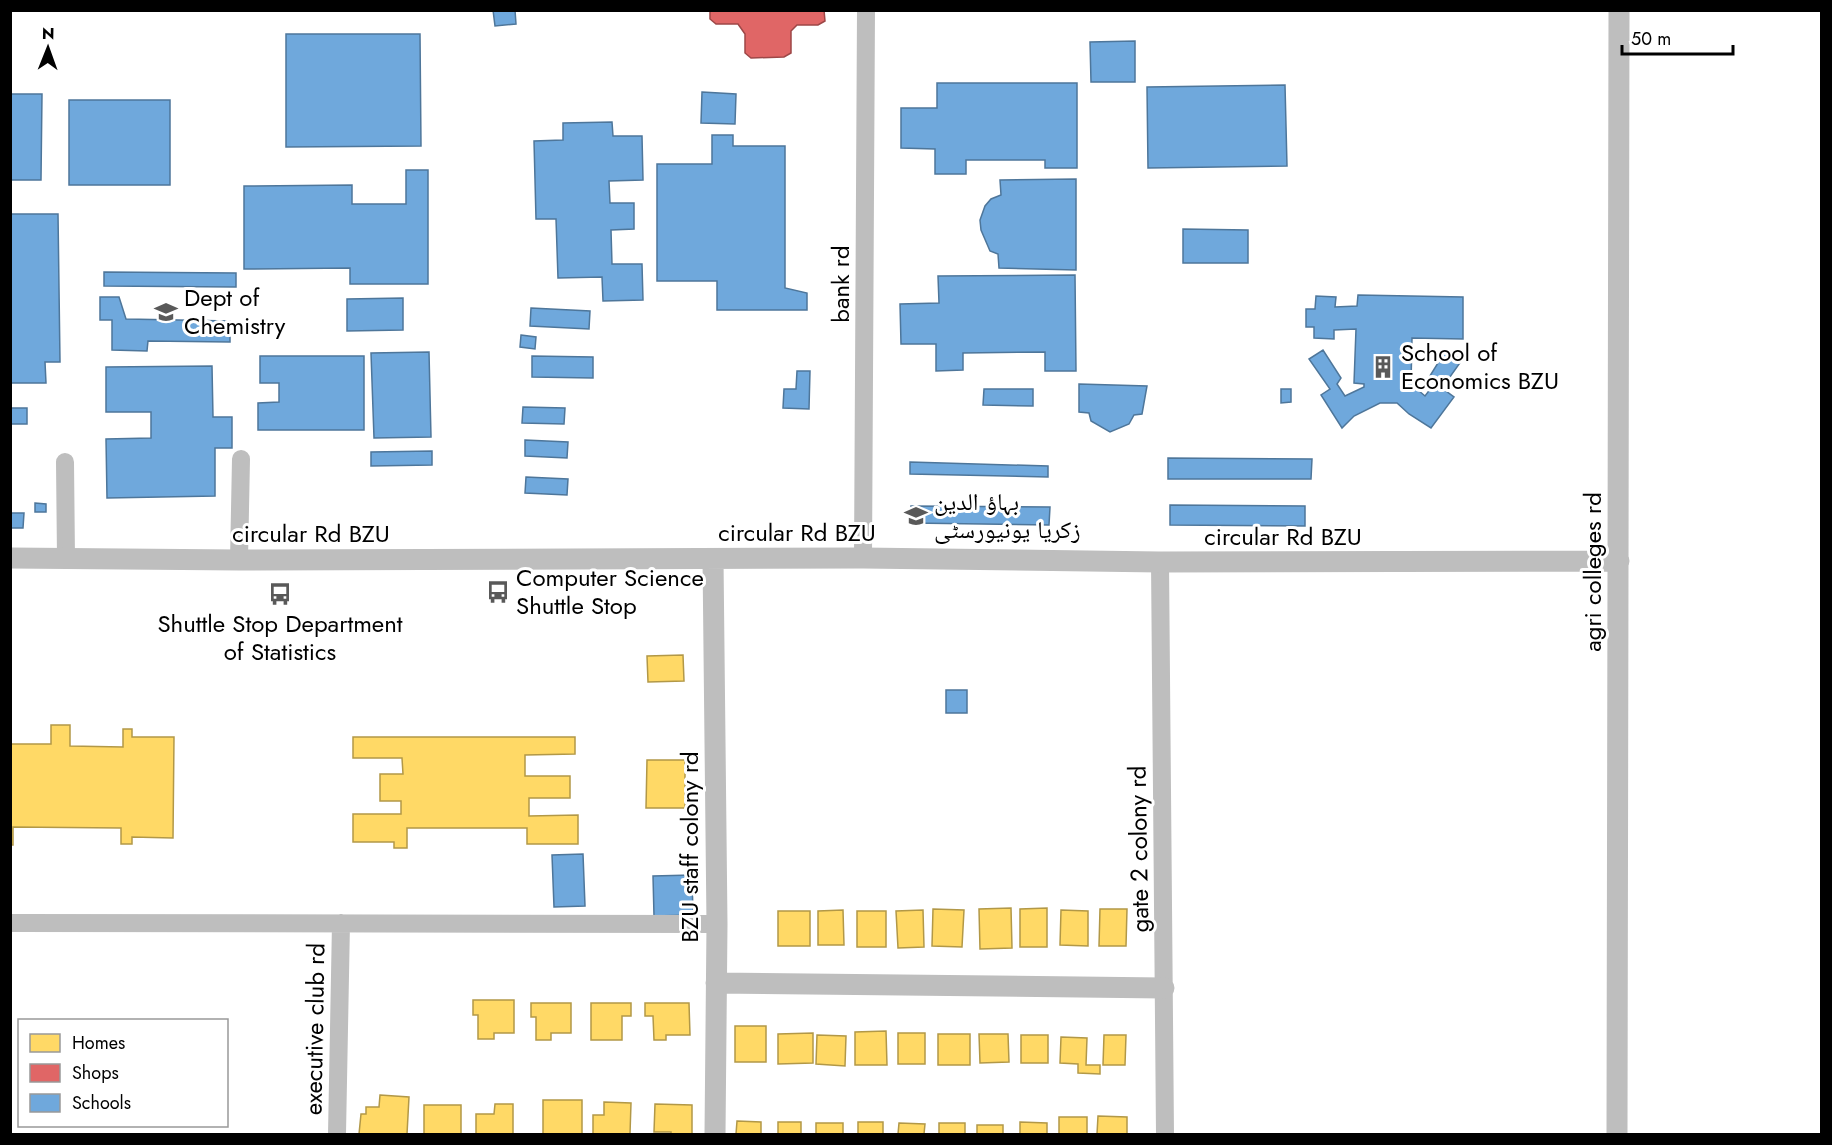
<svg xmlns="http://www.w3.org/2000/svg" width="1832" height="1145" font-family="Jost,'Noto Naskh Arabic',sans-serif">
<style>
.homes{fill:#ffd966;stroke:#b29847;stroke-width:1.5}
.shops{fill:#e06666;stroke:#9d4747;stroke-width:1.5}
.schools{fill:#6fa8dc;stroke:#4e769a;stroke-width:1.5}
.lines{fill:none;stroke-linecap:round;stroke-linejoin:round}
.minor{stroke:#bebebe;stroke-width:18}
.tertiary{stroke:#bebebe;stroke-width:21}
.labels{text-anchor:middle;stroke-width:6;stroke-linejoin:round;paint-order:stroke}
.street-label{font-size:24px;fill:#000;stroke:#fff}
.poi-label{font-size:24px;fill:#000;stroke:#fff;text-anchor:start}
</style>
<rect width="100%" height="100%" fill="#fff"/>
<path class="homes" d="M683 655 684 681 648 682 647 656Z
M10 724 11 744H51V725H70V746L123 747V729H132V737H174L173 838 132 837V844H121V828L13 827V845H10Z
M353 737H575V754L525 755V776H570V798H529V816L578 815V844H527V828H407V848H394V842H353V814H401V801H380V774H403L402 758H353Z
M647 760H685V808H646Z
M1011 908 1012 948 980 949 979 909Z
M1047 908V947H1020V909Z
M933 909 964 910 962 947 932 946Z
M1100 909H1127L1126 946H1099Z
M843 910 844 945H818V911Z
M923 910 924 947 898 948 896 911Z
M1061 910 1088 911V946L1060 945Z
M778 911H810V946H778Z
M857 911H886V947H857Z
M473 1000H514V1033H494V1039H478V1015H473Z
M531 1003H571V1033H551V1040H536V1017H531Z
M591 1003H631V1016H622V1040H591Z
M645 1003H689L690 1035H666V1040H654L653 1016H645Z
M735 1026H766V1062H735Z
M886 1031 887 1065H855V1032Z
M813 1033V1063L778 1064V1034Z
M898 1033H925V1064H898Z
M938 1034H970V1065H938Z
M979 1034H1008L1009 1062 980 1063Z
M817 1035 846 1036 845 1066 816 1064Z
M1021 1035H1048V1063H1021Z
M1104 1035H1126L1125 1065H1103Z
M1061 1037 1087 1038 1086 1065H1100V1074L1078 1073V1064L1060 1063Z
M380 1095 409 1097 407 1134H359L361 1114H366V1107H379Z
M543 1100H582V1134H543Z
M604 1102 631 1103 630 1134H593V1115H604Z
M495 1104H513V1134H476V1114H494Z
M655 1104 692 1105V1134H671V1132H654Z
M424 1105H461V1134H424Z
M1098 1116 1127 1117V1134H1097Z
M1059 1117H1087V1134H1059Z
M737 1121 761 1122V1134H736Z
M778 1122H801V1134H778Z
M858 1122H883V1134H858Z
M1020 1122 1047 1123V1134H1020Z
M816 1123H843V1134H816Z
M899 1123 925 1124 924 1134H898Z
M939 1123H965V1134H939Z
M977 1125H1003V1134H977Z"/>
<path class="shops" d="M710 10H824L825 21 818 25H797L791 31V53L784 57 751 58 745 53V34L738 24H716L710 19Z"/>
<path class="schools" d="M493 10H515L516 24 495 26Z
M286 34H420L421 146 286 147Z
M1135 41V82H1091L1090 42Z
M937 83H1077V168H1045V160H966V174H935V149L901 148V108H937Z
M1285 85 1287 166 1148 168 1147 87Z
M702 92 736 94 735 124 701 123Z
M10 94H42L41 180H10Z
M69 100H170V185H69Z
M612 122 613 136H642L643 180 609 181 610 203H634V229L611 230 612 264H642L643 300 603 301 602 277 558 278 556 219H536L534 141 563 140V123Z
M712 135H733V146H785V288L807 293V310H717V281H657V164H712Z
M406 170H428V284H350V268L244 269V186L352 185V204H406Z
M1076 179V270L999 268 998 254 990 251 981 230 980 220 985 206 991 199 1001 195 1000 180Z
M10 214H58L60 362H45L46 383H10Z
M1183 229 1248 230V263H1183Z
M104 272 236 273V287L104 286Z
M1075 275 1076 371H1045V352L963 353V370L936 371V344H901L900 304 939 303 938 276Z
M1358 295 1463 297V339L1412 338 1411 384 1425 396 1435 383 1428 379 1446 350 1462 360 1442 388 1454 397 1431 428 1409 414 1397 403H1380L1354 416 1342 428 1321 395 1330 389 1309 359 1323 350 1341 378 1337 384 1345 396 1364 387V384L1354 383 1356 329 1334 330V339L1314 338V327H1306V309H1315L1316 296 1336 297 1335 307 1357 306Z
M100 297H119L126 319 230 321V342L148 341 147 351 112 350V320H100Z
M403 298V330L347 331V299Z
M531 308 590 311 589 329 530 326Z
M521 335 536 337 535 349 520 347Z
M429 352 431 437 374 438 371 353Z
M260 356H364V430H258V403L279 402V383H260Z
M532 356 593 357V378L532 377Z
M212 366 213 417H232V448H215V496L107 498 106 439 151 438V412H106V367Z
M797 371H810L809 409 783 408 784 389H796Z
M1079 384 1147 386 1142 414 1134 415 1129 424 1110 432 1091 421 1089 413 1079 412Z
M984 389H1033V406L983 405Z
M1281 389H1291V402L1281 403Z
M523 407 565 408 564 424 522 423Z
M10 408H27V424H10Z
M525 440 568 442 567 458 525 456Z
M432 451V465L371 466V452Z
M1168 458 1312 459 1311 479H1168Z
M910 462 1048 466V477L910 474Z
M526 477 568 479 567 495 525 493Z
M35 503 46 504V512H35Z
M1170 505 1305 506V526L1170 525Z
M911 506 1050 507 1049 525 911 523Z
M10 513H24L23 528H10Z
M946 690H967V713H946Z
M583 854 585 906 554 907 552 855Z
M692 875 693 915 654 916 653 876Z"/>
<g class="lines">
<path class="minor" d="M65 462 66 558
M863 558 866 10
M239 560 241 459
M1160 562 1165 1134
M10 923 717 924
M337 1134 341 923"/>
<path class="tertiary" d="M10 558 239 560 863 558 1160 562 1619 561
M713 559 717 924 715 1134
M716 983 1164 988
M1617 1134 1619 10"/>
</g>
<defs>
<g id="school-bare" transform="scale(1.8)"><path d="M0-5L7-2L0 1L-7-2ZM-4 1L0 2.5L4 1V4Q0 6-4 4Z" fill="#595959" stroke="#fff" stroke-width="2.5" paint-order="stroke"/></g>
<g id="building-bare" transform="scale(1.8)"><path d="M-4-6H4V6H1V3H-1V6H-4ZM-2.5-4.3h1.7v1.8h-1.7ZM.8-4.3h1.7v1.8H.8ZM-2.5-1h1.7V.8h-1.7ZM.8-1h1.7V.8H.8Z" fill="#595959" stroke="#fff" stroke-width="2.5" paint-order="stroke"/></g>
<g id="university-bare" transform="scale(1.8)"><path d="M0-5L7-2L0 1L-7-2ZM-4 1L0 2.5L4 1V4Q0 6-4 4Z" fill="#595959" stroke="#fff" stroke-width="2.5" paint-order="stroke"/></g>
<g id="bus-bare" transform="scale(1.8)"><path d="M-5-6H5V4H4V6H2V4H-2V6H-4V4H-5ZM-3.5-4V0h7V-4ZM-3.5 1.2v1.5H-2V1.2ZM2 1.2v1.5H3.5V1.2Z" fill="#595959" stroke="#fff" stroke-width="2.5" paint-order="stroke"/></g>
</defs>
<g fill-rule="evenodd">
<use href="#school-bare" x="166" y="312"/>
<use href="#building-bare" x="1383" y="367"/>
<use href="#university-bare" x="916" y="516"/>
<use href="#bus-bare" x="498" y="592"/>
<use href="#bus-bare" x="280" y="594"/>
</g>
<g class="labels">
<g class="street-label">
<text transform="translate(841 284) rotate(-90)" y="8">bank rd</text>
<text x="797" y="541">circular Rd BZU</text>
<text x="311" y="542">circular Rd BZU</text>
<text x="1283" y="545">circular Rd BZU</text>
<text transform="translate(1593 572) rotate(-90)" y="8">agri colleges rd</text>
<text transform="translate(690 847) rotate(-90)" y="8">BZU staff colony rd</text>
<text transform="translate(1139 849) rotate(-91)" y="8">gate 2 colony rd</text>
<text transform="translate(315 1029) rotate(-89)" y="8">executive club rd</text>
</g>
<g class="poi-label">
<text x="184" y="306">Dept of<tspan x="184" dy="28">Chemistry</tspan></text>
<text x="1401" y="361">School of<tspan x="1401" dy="28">Economics BZU</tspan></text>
<text x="934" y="510">بہاؤ الدین<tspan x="934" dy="28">زکریا یونیورسٹی</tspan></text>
<text x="516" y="586">Computer Science<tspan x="516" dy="28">Shuttle Stop</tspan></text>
<text x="280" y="632" text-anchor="middle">Shuttle Stop Department<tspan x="280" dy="28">of Statistics</tspan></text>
</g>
</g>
<rect width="1832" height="1145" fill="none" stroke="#000000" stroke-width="24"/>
<rect x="18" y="1019" width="210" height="108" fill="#ffffff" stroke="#999999" stroke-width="1.5"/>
<rect x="30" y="1034" width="30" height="18" fill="#ffd966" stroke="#999999" stroke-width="1.5"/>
<text x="72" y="1049" font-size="18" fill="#000000">Homes</text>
<rect x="30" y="1064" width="30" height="18" fill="#e06666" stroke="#999999" stroke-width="1.5"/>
<text x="72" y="1079" font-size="18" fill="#000000">Shops</text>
<rect x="30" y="1094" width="30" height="18" fill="#6fa8dc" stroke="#999999" stroke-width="1.5"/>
<text x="72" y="1109" font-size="18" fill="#000000">Schools</text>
<g transform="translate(48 48) rotate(1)" stroke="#ffffff" stroke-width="4.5" paint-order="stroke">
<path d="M0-4.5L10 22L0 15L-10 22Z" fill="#000000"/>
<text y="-9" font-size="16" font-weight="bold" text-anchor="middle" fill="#000000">N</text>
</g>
<path d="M1622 45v9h111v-9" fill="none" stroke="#000000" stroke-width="3"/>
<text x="1631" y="45" font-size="18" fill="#000000" stroke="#ffffff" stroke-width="4.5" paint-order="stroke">50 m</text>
</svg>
